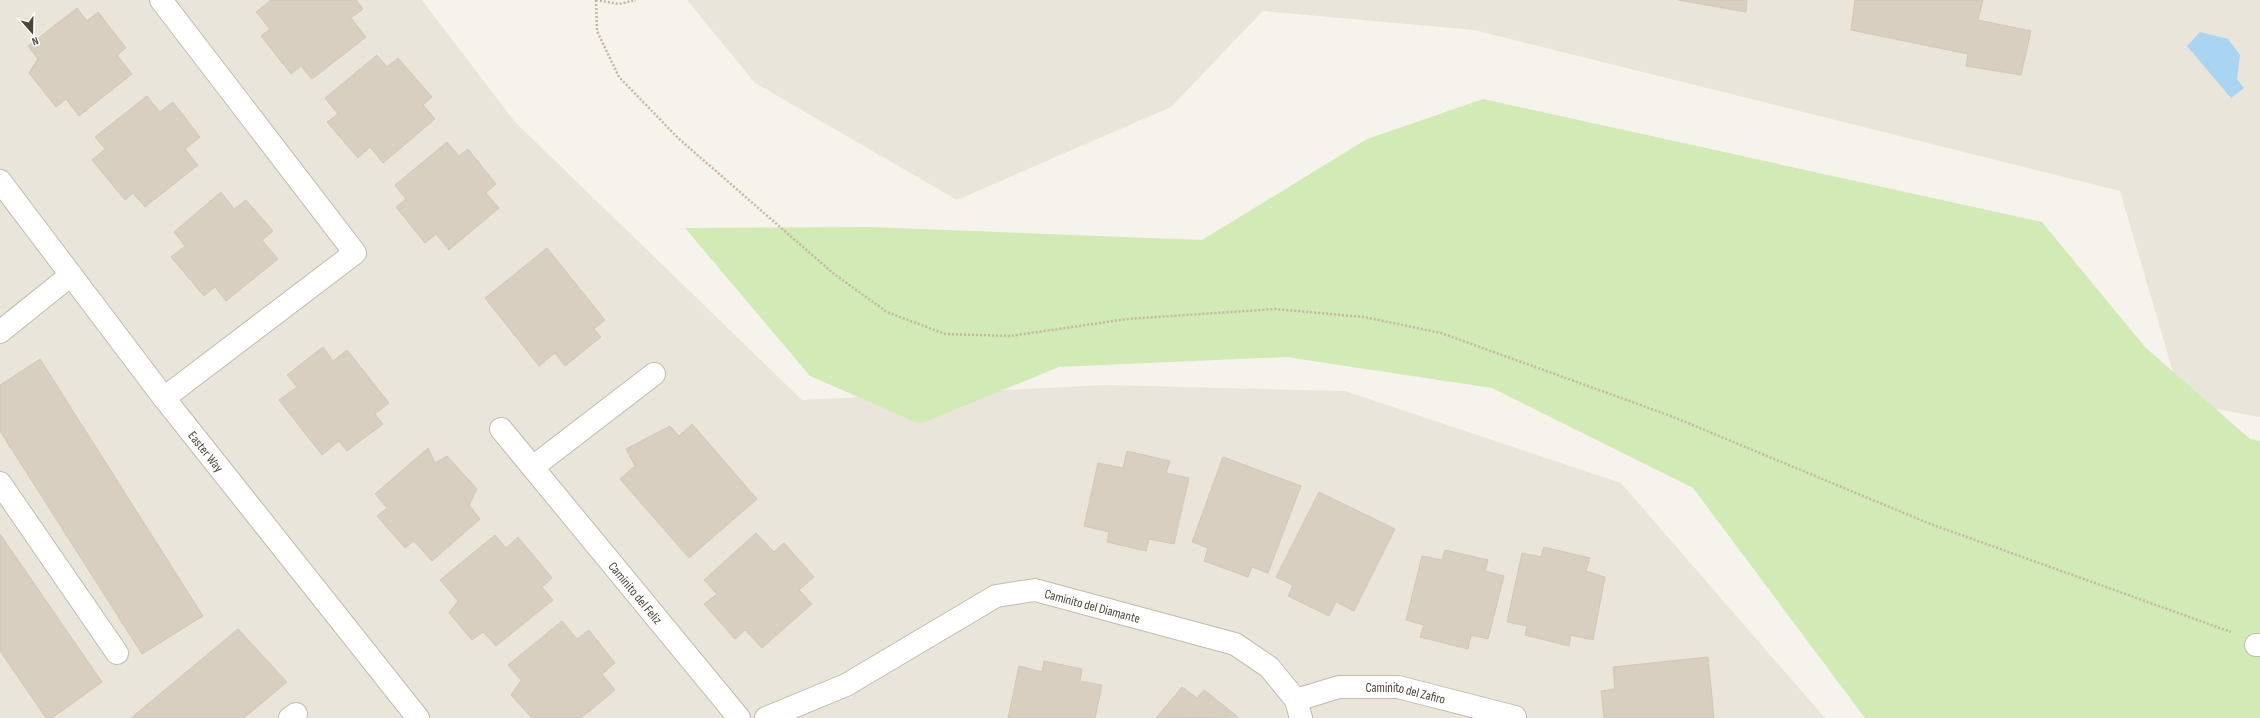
<svg xmlns="http://www.w3.org/2000/svg" width="2260" height="718" font-family="'Sofia Sans Condensed',sans-serif">
<style>
.residential{fill:#eae5da}
.green{fill:#d2eab5}
.water{fill:#a9d4f2}
.building{fill:#d8cfc1;stroke:#d3c7b4}
.lines{fill:none;stroke-linecap:round;stroke-linejoin:round}
.minor-casing{stroke:#c2bbae;stroke-width:24}
.path{stroke:#c4b79f;stroke-width:2.5;stroke-dasharray:2 2;stroke-linecap:butt}
.minor{stroke:#fff;stroke-width:22}
.labels{text-anchor:middle;stroke-width:3;stroke-linejoin:round;paint-order:stroke}
.street-label{font-size:13px;fill:#4b4439;stroke:#fff}
</style>
<rect width="100%" height="100%" fill="#f6f3ec"/>
<path class="residential" d="M0 0H422L515 122 802 400 1105 385 1345 391 1621 483 1825 718H0Z
M687 0H2260V417L2182 403 2120 191 1474 30 1263 11 1171 107 957 200 755 83Z"/>
<path class="green" d="M1483 99 2042 222 2145 347 2250 439 2260 441V718H1865L1693 488 1492 388 1286 357 1059 367 920 424 810 376 685 228 870 227 1202 240 1367 139Z"/>
<path class="water" d="M2200 32 2228 39 2240 55 2237 79 2244 88 2231 98 2187 46Z"/>
<path class="building" d="M271 0H356L363 9 351 18 366 37 312 79 301 66 291 74 261 36 270 29 256 12Z
M1678 0H1747L1746 12Z
M1855 0H1983L1978 20 2031 31 2021 75 1966 66 1968 54 1851 30Z
M77 8 87 21 98 12 126 48 117 55 132 74 79 116 66 99 56 107 29 73 38 59 28 46Z
M377 55 387 67 398 58 432 97 423 105 435 119 383 163 370 147 358 158 327 122 338 114 325 98Z
M147 96 160 112 173 102 200 137 185 149 198 165 145 207 133 193 125 200 92 160 105 149 95 137Z
M447 142 459 156 468 149 496 184 486 193 499 208 449 250 436 234 425 243 396 207 406 199 395 185Z
M221 192 234 209 246 200 273 231 262 240 278 259 226 301 215 287 204 296 171 257 185 246 174 232Z
M547 248 605 320 594 329 601 337 565 366 555 353 539 366 485 298Z
M323 347 333 361 347 350 389 403 375 414 383 424 347 451 339 441 322 455 279 400 297 387 287 375Z
M40 359 203 616 142 654 0 431V385Z
M692 424 757 499 689 558 620 479 635 466 626 449 670 426 679 436Z
M428 448 435 463 447 456 477 489 469 505 480 519 432 561 414 541 405 548 377 516 387 508 375 494Z
M1127 451 1170 461 1166 473 1189 478 1174 544 1149 539 1146 551 1107 542 1109 532 1084 526 1098 463 1123 468Z
M1223 457 1301 486 1268 573 1252 567 1248 577 1204 561 1208 548 1192 542Z
M1319 492 1395 529 1354 611 1336 602 1329 616 1288 596 1293 585 1276 577Z
M756 533 774 552 784 543 814 577 799 590 812 604 762 648 745 630 735 639 704 604 717 594 704 580Z
M0 534 102 682 52 718H46L0 651Z
M495 535 506 548 518 537 552 578 542 587 553 600 496 646 483 632 472 640 449 613 458 601 440 580Z
M1544 547 1590 558 1586 571 1605 577 1593 640 1571 635 1569 646 1525 635 1527 626 1507 622 1522 553 1541 557Z
M1445 550 1488 560 1485 571 1504 576 1488 639 1471 635 1468 649 1420 637 1424 625 1406 620 1422 556 1442 560Z
M562 621 577 639 589 630 615 663 602 674 615 690 581 718H532L511 695 521 680 508 665Z
M238 629 287 682 244 718H131Z
M1708 657 1714 718H1604L1601 691 1615 689 1613 667Z
M1044 661 1082 669 1080 681 1102 685 1095 718H1008L1019 666 1042 672Z
M1182 687 1197 698 1204 690 1238 717 1156 718Z"/>
<g class="lines">
<g class="minor-casing">
<g id="minor">
<path d="M161 0 355 253 164 398"/>
<path id="s1" d="M0 181 164 398 418 718"/>
<path d="M0 332 71 275"/>
<path id="s2" d="M501 429 739 718"/>
<path d="M533 467 654 374"/>
<path d="M0 483 117 653"/>
<path d="M2256 645H2260"/>
<path id="s3" d="M1296 700 1339 687H1398L1515 717"/>
<path d="M290 718 296 714"/>
<path id="s4" d="M766 718 846 685 996 596 1035 590 1235 644 1269 667 1296 700 1301 718"/>
</g>
</g>
<path class="path" d="M596 0 597 31 619 77 678 138 834 274 887 312 945 334 1010 336 1127 319 1275 309 1364 317 1441 333 1671 416 1928 523 2231 632
M596 0 619 4 636 0"/>
<use href="#minor" class="minor"/>
</g>
<g class="labels">
<g class="street-label">
<text dy="5" stroke="none"><textPath href="#s1" startOffset="340">Easter Way</textPath></text>
<text dy="5" stroke="none"><textPath href="#s2" startOffset="212">Caminito del Feliz</textPath></text>
<text dy="5" stroke="none"><textPath href="#s4" startOffset="360">Caminito del Diamante</textPath></text>
<text dy="5" stroke="none"><textPath href="#s3" startOffset="112">Caminito del Zafiro</textPath></text>
</g>
</g>
<g transform="translate(32 32) rotate(160)" stroke="#ffffff" stroke-width="3" paint-order="stroke">
<path d="M0-3L7 15L0 10L-7 15Z" fill="#4b4439"/>
<text y="-6" font-size="11" font-weight="bold" text-anchor="middle" fill="#4b4439">N</text>
</g>
</svg>
